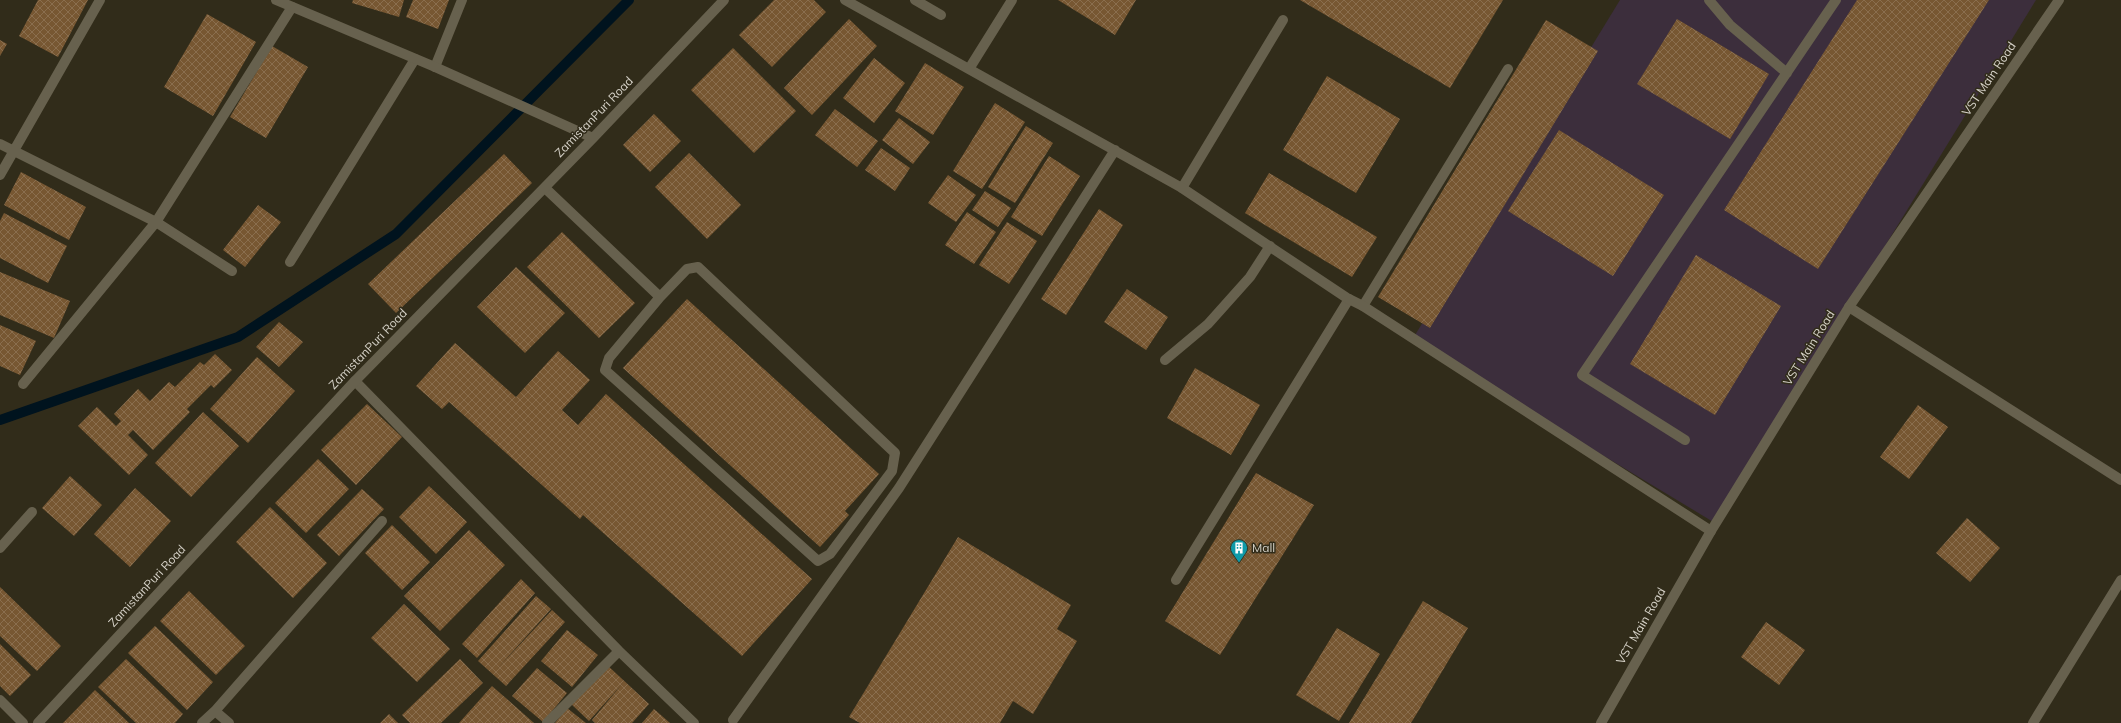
<svg xmlns="http://www.w3.org/2000/svg" width="2121" height="723" font-family="Mulish,sans-serif">
<style>
.industrial{fill:#3c2e3c}
.lines{fill:none;stroke-linecap:round;stroke-linejoin:round}
.stream{stroke:#00131e;stroke-width:10}
.building{fill:url(#building-cross-hatch)}
.service{stroke:#67614e;stroke-width:10}
.minor{stroke:#67614e;stroke-width:10}
.tertiary{stroke:#67614e;stroke-width:10}
.labels{text-anchor:middle;stroke-width:3;stroke-linejoin:round;paint-order:stroke}
.street-label{font-size:12px;fill:#d6d2c8;stroke:#312c1a}
.poi-label{font-size:12px;fill:#d6d2c8;stroke:#312c1a;text-anchor:start}
</style>
<defs>
<pattern id="building-cross-hatch" width="8" height="8" patternUnits="userSpaceOnUse"><rect width="8" height="8" fill="#775732"/><path d="M0 0l8 8M0 8l8-8" fill="none" stroke="#8a6e4e"/></pattern>
</defs>
<rect width="100%" height="100%" fill="#312c1a"/>
<path class="industrial" d="M1620 0H2036L1715 523 1412 340Z"/>
<g class="lines">
<path class="stream" d="M0 420 238 337 396 234 629 0"/>
</g>
<path class="building" d="M38 0H88L58 57 19 36Z
M353 0H404L399 17 352 3Z
M413 0H449L438 29 406 17Z
M774 0H814L826 12 772 67 739 35Z
M1058 0H1136L1115 35Z
M1300 0H1503L1450 88Z
M1857 0H1989L1818 269 1724 210Z
M207 14 256 42 213 116 164 87Z
M849 19 877 46 812 115 784 88Z
M1677 19 1769 74 1730 139 1637 84Z
M1546 20 1598 51 1430 328 1378 297Z
M0 40 7 44 0 56Z
M272 46 308 67 266 138 230 117Z
M733 48 796 111 754 153 691 90Z
M874 58 905 83 874 123 843 98Z
M925 63 964 87 933 135 895 111Z
M1327 76 1400 119 1356 193 1283 150Z
M995 103 1025 122 982 189 953 171Z
M835 109 878 141 857 167 815 135Z
M654 114 681 141 650 172 623 145Z
M899 118 930 142 913 164 882 140Z
M1026 126 1053 143 1015 203 988 187Z
M1559 130 1664 195 1613 276 1508 211Z
M881 148 910 168 895 191 865 170Z
M689 153 741 205 707 239 655 187Z
M504 154 532 183 396 313 368 284Z
M1049 156 1080 176 1042 236 1011 217Z
M21 172 86 207 69 240 4 205Z
M1269 173 1377 237 1352 277 1245 213Z
M948 175 976 195 956 222 928 203Z
M985 191 1011 208 998 227 972 210Z
M258 205 281 222 245 267 223 250Z
M1099 209 1123 225 1066 315 1041 299Z
M967 212 996 232 974 264 945 245Z
M4 213 67 246 48 283 0 258V221Z
M1007 222 1037 241 1009 284 979 265Z
M562 232 635 303 599 338 527 267Z
M1696 255 1781 306 1715 415 1630 364Z
M516 267 565 313 525 353 477 307Z
M0 272 70 301 54 338 0 315Z
M1127 289 1168 317 1146 350 1104 322Z
M687 299 879 474 845 511 849 515 820 547 623 368Z
M279 322 303 342 279 367 256 347Z
M0 325 36 341 20 375 0 366Z
M455 343 516 397 558 351 590 380 562 410 578 425 606 394 812 579 742 656 583 515 580 519 449 402 442 409 416 386Z
M215 354 232 370 214 388 211 385 187 409 190 412 153 450 133 430 128 435 148 455 129 475 78 426 97 407 116 426 121 421 114 414 138 389 150 401 169 382 175 387 200 362 204 365Z
M257 357 295 391 248 443 210 409Z
M1195 368 1260 405 1231 455 1167 418Z
M367 404 402 437 356 485 321 450Z
M1918 405 1948 427 1909 479 1880 457Z
M203 412 239 446 191 497 155 463Z
M318 459 349 489 306 533 275 503Z
M1256 473 1314 505 1220 655 1165 621Z
M70 476 102 505 74 536 42 508Z
M429 486 467 522 436 554 399 517Z
M135 488 171 521 130 567 94 534Z
M362 489 384 509 339 556 317 535Z
M270 507 327 563 293 598 236 542Z
M1967 518 2000 548 1970 582 1936 553Z
M392 525 430 562 402 590 365 553Z
M469 530 505 565 440 631 404 596Z
M958 537 1071 605 1057 629 1077 641 1033 714 1013 701 1000 723H860L849 717Z
M521 579 535 593 477 658 462 644Z
M0 587 61 646 37 671 0 636Z
M189 591 245 646 216 675 160 621Z
M536 596 551 609 496 670 552 610 565 622 506 686 478 661Z
M1423 601 1468 628 1419 710 1411 723H1349Z
M404 604 450 649 417 682 371 638Z
M1766 622 1805 650 1779 685 1741 657Z
M155 626 213 682 187 710 128 653Z
M1337 628 1380 654 1339 721 1296 695Z
M567 630 598 655 572 687 541 661Z
M0 644 31 675 10 696 0 686Z
M126 659 183 714 175 723H136L98 687Z
M460 659 483 683 441 723H410L402 715Z
M606 664 649 704 632 723H595L592 720 623 683 589 721 570 703Z
M537 668 567 693 543 722 512 696Z
M492 686 534 723H459Z
M95 690 129 723H63Z
M567 708 586 723H555Z
M654 709 670 723H642Z
M389 714 398 723H380Z"/>
<g class="lines">
<path class="service" d="M915 0 941 15
M1709 0 1730 25 1787 73
M1182 188 1283 20
M1363 306 1508 69
M1165 360 1208 324 1250 277 1270 246
M1685 440 1582 375 1836 0
M1176 580 1349 299"/>
<path class="minor" d="M845 0 1182 188 1347 298 1363 306 1711 531
M435 67 462 0
M969 69 1012 0
M0 144 156 222 232 271
M0 175 100 0
M545 188 660 297
M290 262 415 59
M698 267 895 453 892 471 830 554 818 561 605 370 609 358 660 297 687 269Z
M1849 307 2121 480
M355 381 619 651 694 723
M23 384 156 222 292 7
M0 548 32 512
M0 700 23 723
M215 711 229 723
M733 720 899 488 1115 150
M202 723 215 711 382 521
M547 723 619 651
M2033 723 2121 580"/>
<path class="tertiary" d="M276 0 435 67 593 138
M38 723 355 381 593 138 724 0
M1601 723 1711 531 1849 307 2059 0"/>
</g>
<defs>
<g id="building-pin" transform="scale(0.9)"><path d="M0 17L-7.5 6A9.5 9.5 0 1 1 7.5 6Z" fill="#0f9aa8" stroke="#312c1a"/><path d="M-4-6H4V6H1V3H-1V6H-4ZM-2.5-4.3h1.7v1.8h-1.7ZM.8-4.3h1.7v1.8H.8ZM-2.5-1h1.7V.8h-1.7ZM.8-1h1.7V.8H.8Z" fill="#fff"/></g>
</defs>
<g fill-rule="evenodd">
<use href="#building-pin" x="1239" y="548"/>
</g>
<g class="labels">
<g class="street-label">
<text transform="translate(1989 79) rotate(-56)" y="4">VST Main Road</text>
<text transform="translate(594 117) rotate(-46)" y="4">ZamistanPuri Road</text>
<text transform="translate(1809 348) rotate(-58)" y="4">VST Main Road</text>
<text transform="translate(368 349) rotate(-46)" y="4">ZamistanPuri Road</text>
<text transform="translate(147 586) rotate(-47)" y="4">ZamistanPuri Road</text>
<text transform="translate(1641 626) rotate(-60)" y="4">VST Main Road</text>
</g>
<g class="poi-label">
<text x="1252" y="552">Mall</text>
</g>
</g>
</svg>
